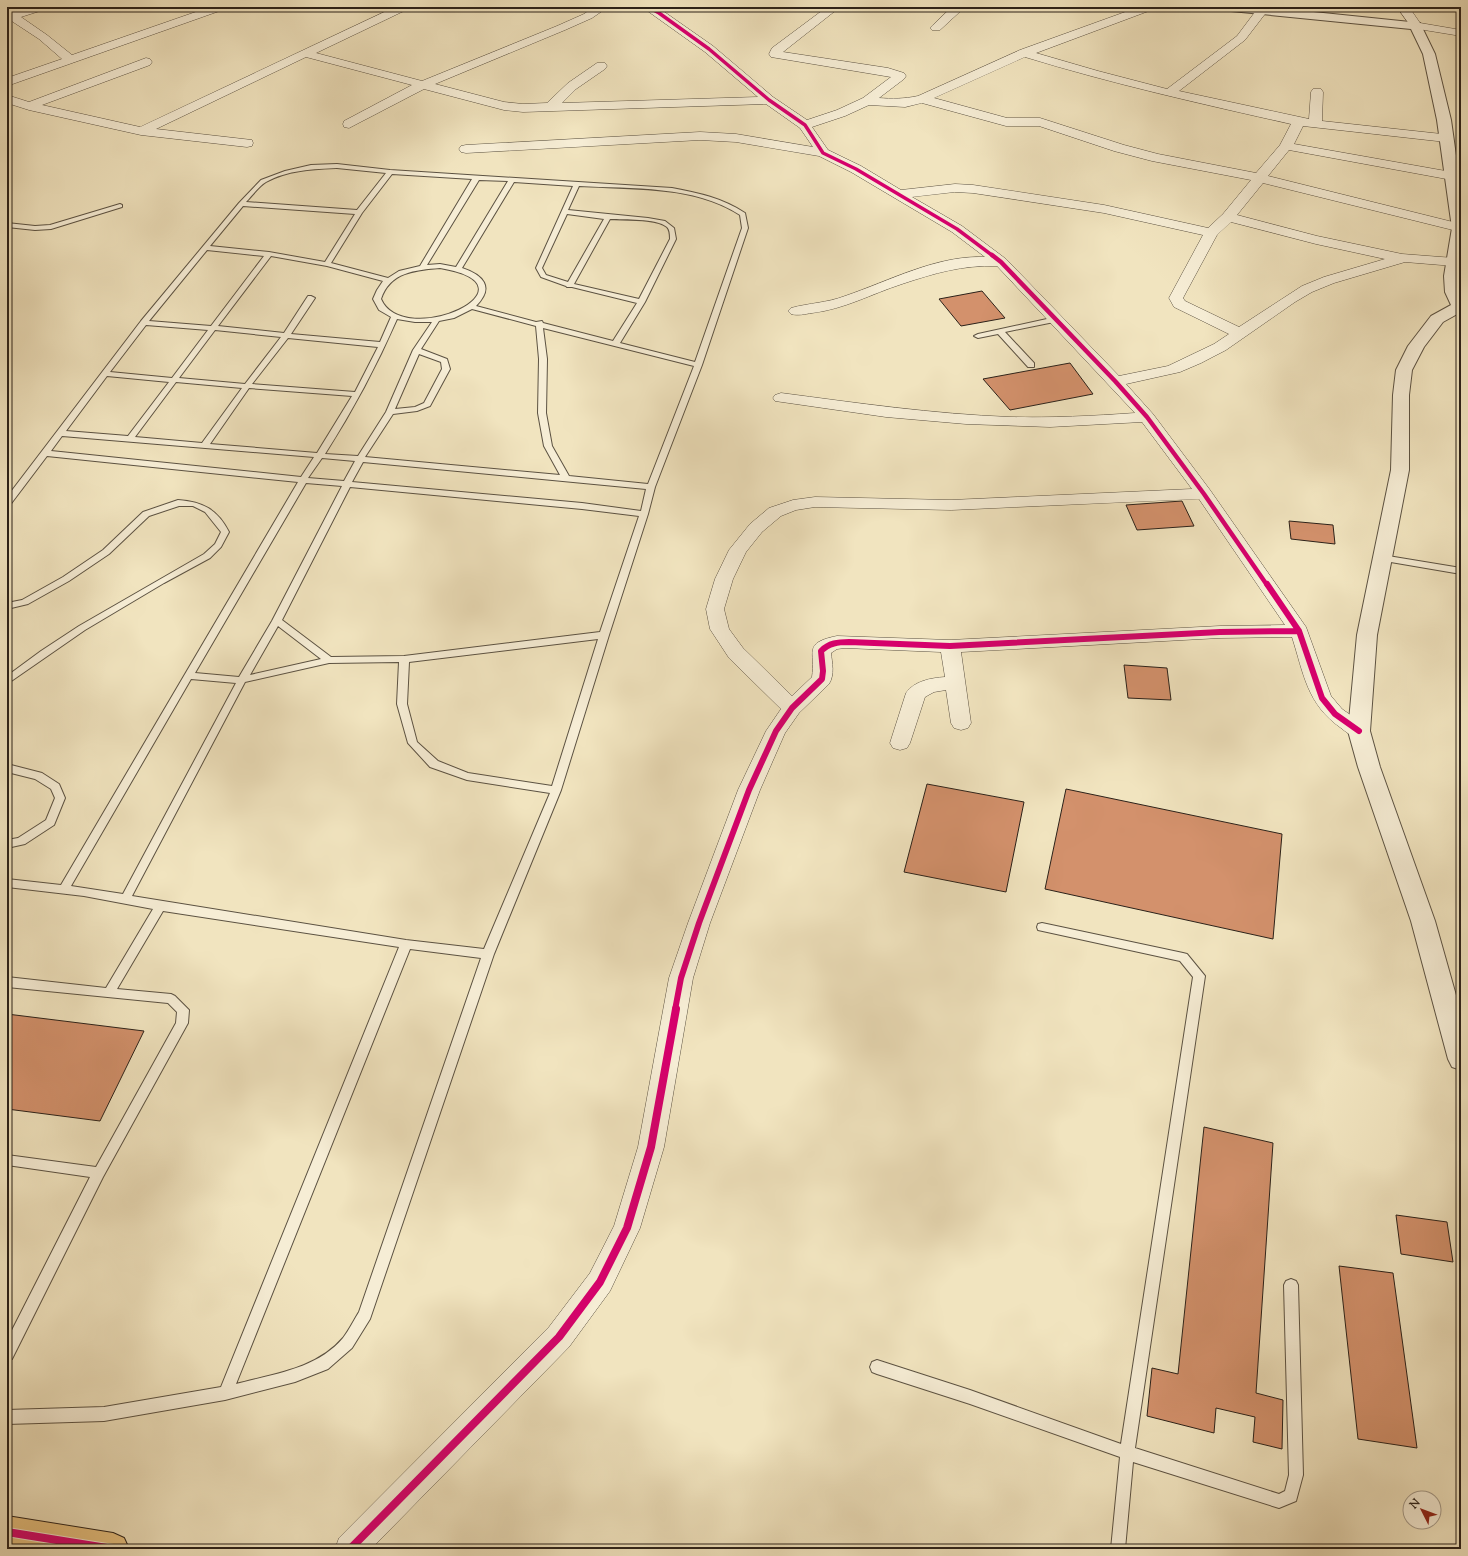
<svg xmlns="http://www.w3.org/2000/svg" width="1468" height="1556" font-family="'Sorts Mill Goudy',serif">
<style>
.building{fill:#d3916c;stroke:#2b2119}
.lines{fill:none;stroke-linecap:round;stroke-linejoin:round}
.service-casing{stroke:#5c5242;stroke-width:2}
.minor-casing{stroke:#5c5242;stroke-width:1}
.tertiary-casing{stroke:#5c5242;stroke-width:2}
.primary-casing{stroke:#2b2119;stroke-width:2}
.service{fill:#f6edd5;fill-rule:evenodd}
.minor{fill:#f6edd5;fill-rule:evenodd}
.tertiary{fill:#f6edd5;fill-rule:evenodd}
.primary{fill:#e8c280;fill-rule:evenodd}
.cycleway-far3-casing{stroke:#f6edd5;stroke-width:5}
.cycleway-far2-casing{stroke:#f6edd5;stroke-width:6}
.cycleway-far1-casing{stroke:#f6edd5;stroke-width:8}
.cycleway-casing{stroke:#f6edd5;stroke-width:10}
.cycleway-far3{stroke:#d6006c;stroke-width:3.5}
.cycleway-far2{stroke:#d6006c;stroke-width:4.5}
.cycleway-far1{stroke:#d6006c;stroke-width:6}
.cycleway{stroke:#d6006c;stroke-width:8}
</style>
<rect width="100%" height="100%" fill="#f1e4bf"/>
<filter id="stains"><feTurbulence type="fractalNoise" baseFrequency=".005" numOctaves="4"/><feColorMatrix values="0 0 0 0 .2 0 0 0 0 .09 0 0 0 0 .02 0 0 0 .5 -.17"/></filter>
<radialGradient id="worn" r=".72"><stop offset=".6" stop-color="#630" stop-opacity="0"/><stop offset="1" stop-color="#630" stop-opacity=".3"/></radialGradient>
<path class="building" d="M982 291 1005 318 961 326 939 299Z
M1070 363 1093 394 1010 410 983 379Z
M1182 501 1194 526 1137 530 1126 505Z
M1289 521 1333 525 1335 544 1291 539Z
M1124 665 1167 668 1171 700 1128 698Z
M927 784 1024 802 1006 892 904 872Z
M1066 789 1282 834 1273 939 1045 889Z
M7 1014 144 1031 100 1121 7 1109Z
M1204 1127 1273 1143 1256 1393 1283 1400 1282 1449 1253 1442 1255 1417 1216 1408 1214 1433 1147 1416 1152 1368 1178 1374Z
M1396 1215 1447 1222 1453 1262 1401 1254Z
M1339 1266 1393 1273 1417 1448 1358 1439Z"/>
<g class="lines">
<g class="service-casing">
<path id="service" d="M337 164 390 170 672 188C699 193 722 198 745 213L748 228 702 365 655 487 648 514 609 635 561 790 494 954 370 1319 352 1348 328 1369 295 1382 225 1400 104 1421 7 1424V1410L104 1407 221 1387 399 947 163 911 117 989 171 994 175 996 189 1010 188 1023 103 1177 12 1359 7 1361V1340L90 1177 7 1165V1155L96 1167 176 1023 177 1012 168 1003 7 987V977L106 988 153 909 84 896 7 887V879L61 885 298 482 47 456 10 505 7 506V497L141 321 239 203 261 180 285 171 311 165ZM337 168 386 173 357 210 246 202C252 196 259 186 266 182 287 170 314 169 337 168ZM392 174 472 179 420 266 399 271 388 278 331 263 362 213ZM479 180 508 181 456 267 440 264 427 265ZM514 182 573 186 536 268 541 277 566 286 567 287H572L637 303 613 341 543 323 542 321 536 322 476 306C495 287 483 275 462 268ZM579 186C632 189 694 185 740 215L742 228 695 362 620 343 645 302 676 239 674 228 665 221 648 218 568 210ZM243 206 355 214 325 262 269 252 210 246ZM567 214 604 219 568 282 546 275 542 268ZM610 219C624 220 656 218 667 227 670 230 670 235 670 239L639 299 574 284ZM207 250 264 256 211 326 149 321ZM271 256 327 266 383 281 377 290 373 299 379 310 391 317 380 342 291 334 315 298 311 296H308L284 333 218 326ZM440 268C546 286 404 351 381 299 390 272 415 270 440 268ZM472 309 536 326 539 359 538 413 544 446 560 475 365 457 393 414 417 411 430 406 450 369 447 359 421 349 439 321 454 318ZM397 319 415 322H432L413 350 386 412 358 456 325 454C353 410 377 365 397 319ZM146 325 208 330 172 378 110 372ZM543 328 694 366 648 484 569 476 552 446 546 413 547 359ZM215 330 281 337 245 384 179 378ZM288 338 378 347 355 392 252 384ZM419 354 441 362 442 369 424 403 415 407 395 409ZM107 376 169 382 128 436 66 431ZM176 382 242 388 202 443 135 437ZM249 388 352 396 317 453 210 444ZM62 436 314 457 301 477 51 451ZM322 458 355 461 344 481 308 478ZM363 462 646 489 641 511 582 503 352 482ZM306 483 342 486 272 621 239 677 195 673ZM350 487 582 509 639 516 600 632 404 656 331 657 282 620ZM278 626 321 659 250 675ZM598 639 552 786 468 773 438 761 417 742 407 704 409 662ZM399 662 397 704 408 743 430 767 467 780 550 793 484 949 406 940 132 896 245 682 329 663ZM191 679 236 683 123 894 71 886ZM410 949 481 958 359 1312C354 1320 349 1330 343 1338 317 1369 273 1374 236 1384Z
M120 204 122 205V207L51 229 35 230 7 227V223L35 226 50 225Z
M1056 317 1060 319 1059 321 1005 332 1034 363V367H1028L998 334 978 338 974 336 978 334Z
M178 500C203 502 217 509 229 532L221 547 210 558 164 583 85 630 7 684V676L41 651 79 626 204 554 215 544 221 532 205 512 193 506H179L149 516 109 554 69 581 28 604 7 609V603L22 600 63 577 103 550 143 512Z
M1382 555 1461 568V574L1379 560 1378 558Z
M7 764 42 773 59 784 65 798 54 825 25 844 7 848V840L18 838 46 820 55 798 51 789 35 779 7 772Z
M1042 923 1183 953 1187 954 1205 976 1135 1448 1279 1494 1285 1491 1289 1475 1284 1285 1286 1281 1291 1279 1296 1281 1298 1285 1303 1475 1296 1501 1279 1508 1133 1462 1125 1549H1111L1120 1457 970 1404 877 1374 872 1372 870 1367 872 1362 877 1360 970 1390 1121 1444 1193 977 1180 961 1038 930 1037 927 1038 924Z"/>
</g>
<g class="minor-casing">
<path id="minor" d="M30 7H48L46 9 21 17 47 35 72 55 210 7H227L225 9 7 86V78L62 59 39 39 7 18V10L13 12Z
M395 7H410L408 9 316 53 422 81 557 26 584 14 594 7H608L592 18 565 30 435 84 504 102 523 104 547 103 568 83 597 63H605L607 66 605 69 576 89 562 103 758 97 705 52 642 7H656L663 11 713 46 773 97 807 120 837 110 863 98 891 77 771 57 769 54 772 48 827 7H840L783 52 888 68 904 73 906 76 904 79 879 98C892 99 904 99 918 96L1020 50 1139 7H1156L1154 9 1036 53 1098 71 1167 89 1237 36 1258 8 1264 7 1268 10 1245 40 1179 91 1309 119 1311 92 1313 89H1321L1323 92 1322 121 1451 135 1452 138 1451 141 1446 142 1303 126 1294 144 1457 173 1459 176 1457 179 1452 180 1289 150 1268 176 1461 224V232L1263 183 1237 215 1317 236 1402 254 1454 258 1459 259 1461 262 1459 265 1454 266 1405 262 1334 283 1312 292 1295 302 1226 350 1201 363 1180 372 1126 384 1153 414 1210 490 1306 627 1331 696 1342 709 1366 726 1369 731 1366 736C1355 739 1350 735 1341 728 1307 704 1304 675 1292 637L1220 638 961 652 971 723 968 728 961 730 954 728 951 723 946 690 934 692 925 697 910 743 907 748 900 750 893 748 890 743 906 693C914 681 931 678 945 677L941 652 845 648 837 649 831 653C832 663 835 674 829 684L799 713 785 733 760 790 710 923 693 978 664 1147 640 1228 610 1291 569 1347 371 1549H335L339 1538 549 1327 590 1273 614 1226 638 1147 669 978 688 923 738 790 766 731 781 709 729 658 710 629 706 609 715 579 729 550 750 524 769 508 793 500 815 497 951 500 1192 489 1142 422 1050 427 966 424 886 417 775 401 773 398 775 395 781 393C857 403 933 414 1010 417 1052 418 1093 416 1135 413L997 266C962 265 935 273 902 284 871 294 845 309 812 313 805 314 798 316 791 314L788 311 791 308C809 303 827 303 845 296 889 281 937 255 985 257L952 232 851 172 819 156 736 142 700 140 466 153 461 152 459 149 461 146 466 145 700 132 736 134 813 147 800 128 766 104 523 112 504 110 424 89 349 128 344 127 343 124 344 121 412 85 306 57 156 129 252 140 253 143 252 146 247 147 141 135 29 110 7 103V95L29 102 146 58 150 59 152 62 150 65 42 105 140 127ZM1025 57C1113 84 1202 104 1291 124L1280 145 1256 173 1158 154 1124 145 1040 118H1007L934 98ZM922 103 1006 126H1039L1114 151 1152 161 1251 180 1223 214 1208 228 1104 205 973 185 955 184 901 190 861 166 828 150 812 127 845 116 869 105 905 107ZM955 192 973 193 1104 213 1203 235 1169 298 1174 307 1229 334 1214 344 1168 366 1119 376 1006 259 962 226 912 197ZM1231 222 1316 244 1385 259 1324 277 1302 286 1239 327 1185 301 1183 298 1217 235ZM1199 499 1285 625 1220 626 950 640 837 636C802 643 816 652 812 677L792 696 743 648 729 629 724 609 733 579 746 552 762 532 781 516 796 510 815 507 951 510Z
M952 7H965L940 30H932L930 28 932 26Z
M1397 7H1409L1420 23 1461 30V36L1412 28Z"/>
</g>
<g class="tertiary-casing">
<path id="tertiary" d="M1225 7H1266L1420 23 1435 54 1451 120 1461 191 1460 276 1461 312 1443 322 1424 347 1412 370 1409 395V470L1377 635 1370 731 1380 767 1435 921 1461 1013V1070L1452 1067 1448 1059 1411 921 1358 767 1348 731 1357 635 1391 470 1393 395 1396 370 1408 346 1431 316 1451 305 1445 292 1444 276 1452 228 1437 120 1423 54 1411 29 1231 11 1227 10Z"/>
</g>
<g class="primary-casing">
<path id="primary" d="M7 1516 113 1533 124 1538 129 1549 7 1548Z"/>
</g>
<use href="#service" class="service"/>
<use href="#minor" class="minor"/>
<use href="#tertiary" class="tertiary"/>
<use href="#primary" class="primary"/>
<g class="cycleway-far3-casing">
<path id="cycleway-far3" d="M648 7 659 13 709 49 769 100 805 125 823 153 856 169 957 229 993 256"/>
</g>
<g class="cycleway-far2-casing">
<path id="cycleway-far2" d="M992 255 1001 262 1115 381 1147 417 1204 494 1267 585"/>
</g>
<g class="cycleway-far1-casing">
<path id="cycleway-far1" d="M1267 584 1299 631 1322 698 1335 714 1359 731
M675 1010 681 978 699 923 749 790 776 731 792 708 822 679 823 671 821 651C829 643 838 642 849 642L950 646 1220 632 1299 631"/>
</g>
<g class="cycleway-casing">
<path id="cycleway" d="M7 1532 113 1549
M350 1549 559 1337 600 1282 627 1228 651 1147 676 1009"/>
</g>
<use href="#cycleway-far3" class="cycleway-far3"/>
<use href="#cycleway-far2" class="cycleway-far2"/>
<use href="#cycleway-far1" class="cycleway-far1"/>
<use href="#cycleway" class="cycleway"/>
</g>
<rect width="1468" height="1556" fill="none" stroke="#f1e4bf" stroke-width="24"/>
<rect x="8" y="8" width="1452" height="1540" fill="none" stroke="#2b2119" stroke-width="2"/>
<rect x="12" y="12" width="1444" height="1532" fill="none" stroke="#2b2119"/>
<g transform="translate(1422 1510) rotate(312)"><circle r="19" fill="#f6edd5" stroke="#a59b8a"/>
<path d="M0-3L7 15L0 10L-7 15Z" fill="#8f2418"/>
<text y="-6" font-size="11" font-weight="bold" text-anchor="middle" fill="#2b2119">N</text>
</g>
<rect width="100%" height="100%" filter="url(#stains)"/>
<rect width="100%" height="100%" fill="url(#worn)"/>
</svg>
